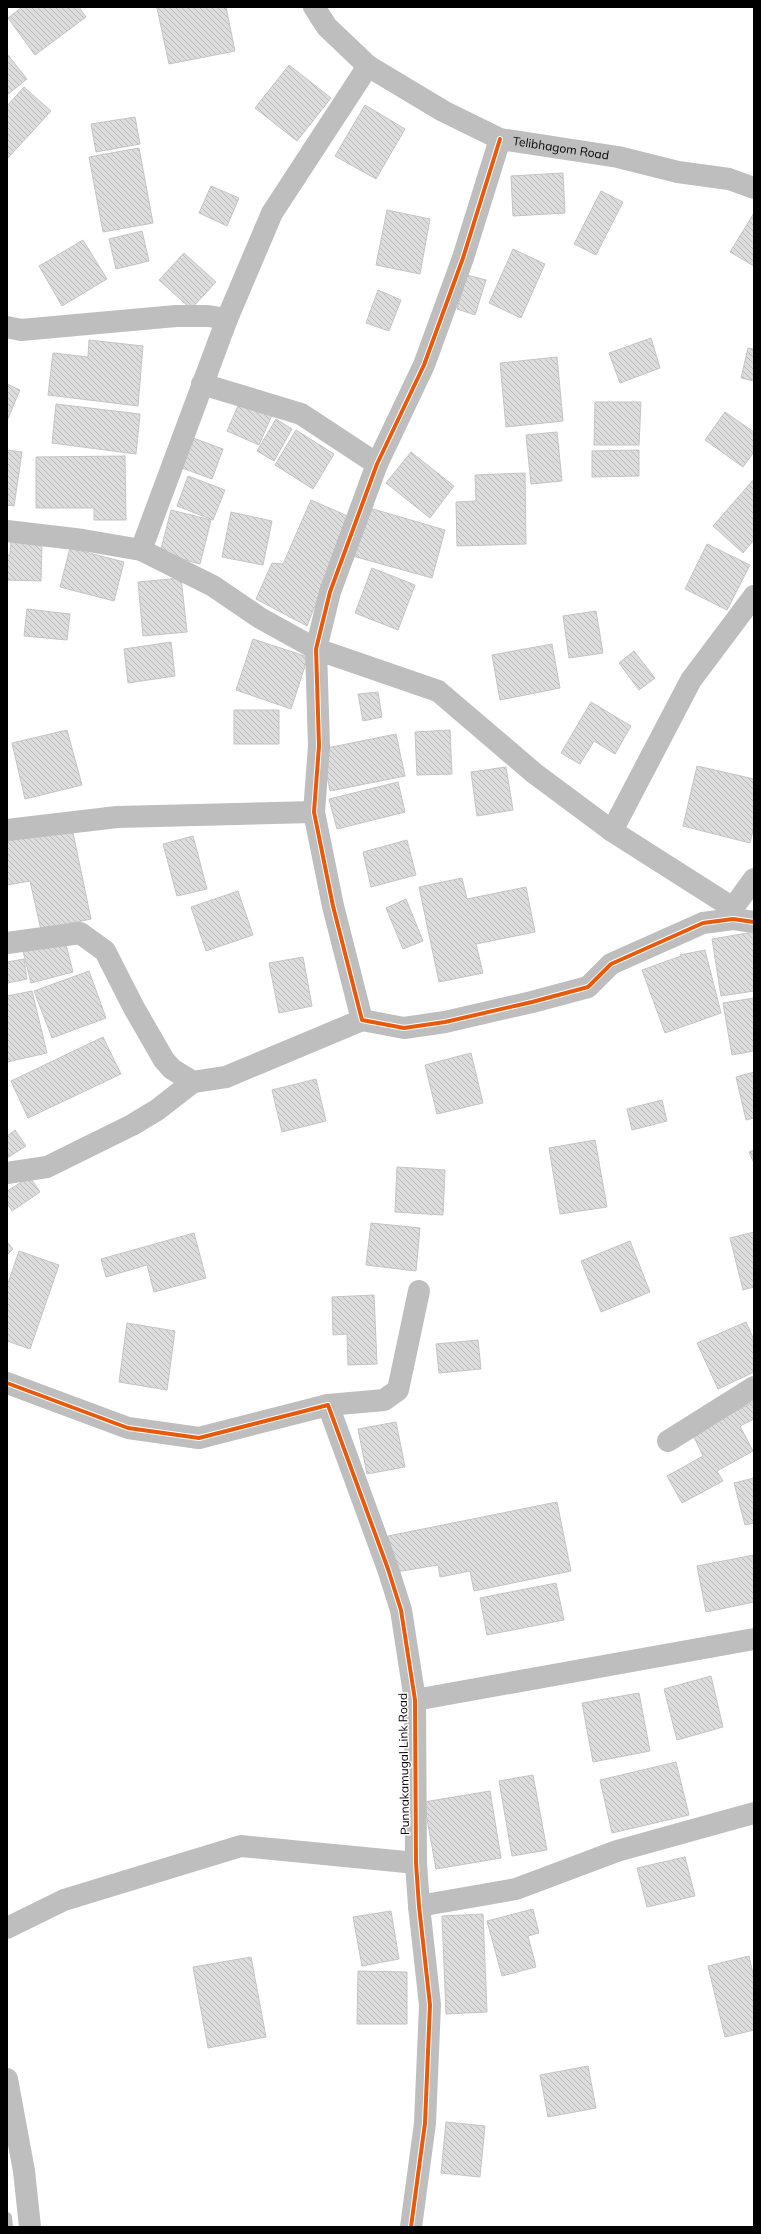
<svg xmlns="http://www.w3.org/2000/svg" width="761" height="2234" font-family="Mulish,sans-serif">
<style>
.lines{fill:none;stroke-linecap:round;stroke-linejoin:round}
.stream{stroke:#bcbcbc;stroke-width:10}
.building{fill:url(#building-back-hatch);stroke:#c5c5c5}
.minor{stroke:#bebebe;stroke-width:22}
.cycleway-casing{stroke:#fff;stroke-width:6}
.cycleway{stroke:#e8590c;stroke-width:4}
.labels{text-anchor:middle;stroke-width:3;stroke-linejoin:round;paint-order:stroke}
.street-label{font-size:12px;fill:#000;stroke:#fff}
</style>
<defs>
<pattern id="building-back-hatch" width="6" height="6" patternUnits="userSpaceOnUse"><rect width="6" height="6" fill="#dcdcdc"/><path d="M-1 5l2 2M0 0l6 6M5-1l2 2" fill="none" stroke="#bbb"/></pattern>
</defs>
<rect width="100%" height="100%" fill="#fff"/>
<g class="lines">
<path class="stream" d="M7 2217 8 2227"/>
</g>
<path class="building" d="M22 7H79L86 17 35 55 8 18Z
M162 7H226L235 51 169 64 157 8Z
M8 55 27 79 7 95V56Z
M289 65 331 98 297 141 255 108Z
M24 87 51 111 7 159V106Z
M365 105 405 129 376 179 335 156Z
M135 117 140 144 96 152 91 124Z
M139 148 153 223 103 232 89 157Z
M563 173 565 213 513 216 511 176Z
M211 186 239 198 227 226 199 213Z
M601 191 623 202 596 255 574 244Z
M387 210 430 219 420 274 376 265Z
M754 213V266L730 252Z
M142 231 149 261 116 269 109 239Z
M83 240 107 279 62 306 39 266Z
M513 249 545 264 521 318 489 303Z
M184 253 216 282 191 309 159 280Z
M467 275 486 280 475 315 457 309Z
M378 290 401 300 389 331 366 323Z
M651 338 660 368 620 383 609 353Z
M89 340 143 346 138 406 48 395 53 353 88 357Z
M748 348 754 349V381L741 378Z
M557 357 563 421 506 427 500 363Z
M7 384 20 390 7 421Z
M240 401 272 415 259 445 227 431Z
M595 402H641L639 445H594Z
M56 404 140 414 136 454 52 443Z
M725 412 754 432V452L743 467 705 440Z
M276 419 292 429 274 461 257 451Z
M296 430 334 454 313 489 275 465Z
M557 432 562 481 531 484 526 435Z
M185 435 223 449 212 479 174 465Z
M7 450 22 452 14 506 7 505Z
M639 450V476L592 477V451Z
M411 452 454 486 430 518 386 483Z
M125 456 126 520H94V508H36V457Z
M525 473 526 544 457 546 456 502 476 501 475 475Z
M188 476 225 490 213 520 177 506Z
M754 479V540L743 553 713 526Z
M311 500 350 517 307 626 256 599 272 563 283 564Z
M363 506 445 530 432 578 349 555Z
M171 510 211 520 200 564 160 553Z
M231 512 272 521 263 565 222 557Z
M11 540 42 541 41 581 7 580V555H10Z
M707 544 750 565 727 610 685 589Z
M70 548 124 562 114 601 60 587Z
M372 568 415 585 398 630 355 613Z
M181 578 187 632 143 636 138 582Z
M27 609 70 614 67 640 24 636Z
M596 611 603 653 569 658 563 616Z
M253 639 308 657 291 709 236 690Z
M171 642 175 676 128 683 124 649Z
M552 644 560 688 500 700 492 655Z
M634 651 655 678 639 690 619 663Z
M378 692 382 717 363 721 358 694Z
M591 702 631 726 615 754 594 741 580 764 561 753Z
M234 710H279V744H234Z
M67 730 82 785 25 799 12 743Z
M450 730 452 774 417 775 415 732Z
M396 734 405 776 330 791 322 749Z
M697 766 754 779V826L750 843 683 826Z
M506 767 513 810 477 816 471 772Z
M398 782 405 812 337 829 329 799Z
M72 828 91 919 41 930 30 881 7 885V841Z
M193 836 207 889 177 896 163 844Z
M407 840 416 875 371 887 363 852Z
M462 878 467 899 526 887 535 932 476 944 483 973 439 982 419 887Z
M238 891 253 935 206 951 191 907Z
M406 899 423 941 403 949 386 908Z
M754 932V991L721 996 712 939Z
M64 937 73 972 31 983 22 947Z
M705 950 721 1013 665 1033 642 970 681 956 680 955Z
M303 957 312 1006 279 1013 269 963Z
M24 959 27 979 7 983V962Z
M89 971 106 1018 52 1038 34 991Z
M32 991 47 1053 7 1062V996Z
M754 998V1051L732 1055 723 1003Z
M103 1037 121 1074 28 1118 11 1081Z
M471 1053 483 1103 437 1114 425 1065Z
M754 1072V1118L746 1120 736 1077Z
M316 1079 326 1121 282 1132 272 1090Z
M662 1100 667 1121 632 1130 627 1109Z
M15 1130 26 1146 7 1158V1136Z
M595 1140 607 1207 560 1214 549 1148Z
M754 1150V1163L749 1152Z
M397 1167 445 1170 443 1215 395 1212Z
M30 1177 40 1192 12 1211 7 1203V1191Z
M371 1223 420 1228 416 1271 366 1265Z
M754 1232V1287L743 1290 730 1238Z
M194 1233 206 1278 154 1292 147 1265 106 1277 101 1259Z
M630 1241 650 1292 601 1312 581 1261Z
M7 1242 13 1249 7 1255Z
M19 1251 59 1265 30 1349 7 1341V1286Z
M374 1295 377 1364 348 1365 347 1334 333 1335 332 1297Z
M746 1322 754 1340V1372L718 1389 697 1343Z
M127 1323 175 1331 167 1390 119 1382Z
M478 1340 481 1369 439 1373 436 1344Z
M754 1401V1419L740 1426 753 1451 717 1471 723 1481 682 1503 667 1476 703 1456 693 1435Z
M396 1422 405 1467 367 1474 358 1429Z
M754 1478V1523L745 1525 734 1483Z
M557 1502 571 1571 474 1591 470 1571 440 1577 438 1565 396 1572 388 1536Z
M754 1555V1602L706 1612 697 1566Z
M556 1583 564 1620 487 1635 480 1598Z
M711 1676 723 1727 677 1740 664 1689Z
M639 1693 650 1751 593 1762 582 1703Z
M676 1762 689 1815 612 1833 600 1780Z
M533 1775 547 1850 512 1856 499 1781Z
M490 1791 501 1858 436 1869 424 1802Z
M685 1857 695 1896 647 1907 637 1868Z
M533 1909 539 1933 528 1936 536 1967 502 1976 487 1921Z
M391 1911 399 1959 362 1966 353 1917Z
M483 1914 487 2012 446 2014 442 1916Z
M749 1956 754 1978V2030L725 2037 708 1966Z
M251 1957 266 2037 208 2048 193 1967Z
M358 1971 407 1972V2024H357Z
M588 2066 596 2108 548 2117 540 2075Z
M446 2122 485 2126 480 2177 441 2173Z"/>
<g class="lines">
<g class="minor">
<path id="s1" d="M314 7 327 27 368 66 443 111 500 139 618 157 678 172 729 179 754 188"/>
<path d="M500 139 463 258 424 365 377 464 330 592 316 649 319 746 314 812 333 906 362 1020 404 1028 445 1022 532 1002 588 987 611 964 703 923 733 919 754 922"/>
<path d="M7 327 21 330 176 316H208L227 319"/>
<path d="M202 384 301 414 377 464"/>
<path d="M7 531 83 540 141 550 213 586 260 618 316 649 438 691 534 773 612 831 733 908"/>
<path d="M141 550 227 319 272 213 368 66"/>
<path d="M7 830 117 817 314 812"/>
<path d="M612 831 691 680 754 596"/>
<path d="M733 919V908L754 879"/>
<path d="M7 943 80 933 105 951 134 1008 164 1060 172 1069 193 1082 226 1077 362 1020"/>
<path d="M7 1173 47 1167 132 1125 157 1110 193 1082"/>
<path d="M7 1383 128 1428 199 1438 328 1405 388 1569 401 1610 415 1700 416 1863 419 1906 430 2005 425 2123 411 2227"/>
<path d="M328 1405 384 1400 398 1390 419 1291"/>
<path d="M668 1441 754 1387"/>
<path d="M415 1700 754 1639"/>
<path d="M419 1906 516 1889 617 1851 754 1813"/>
<path d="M7 1928 64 1900 241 1846 416 1863"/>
<path d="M7 2079 24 2171 30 2227"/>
</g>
<g class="cycleway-casing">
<path id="cycleway" d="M500 139 463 258 424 365 377 464 330 592 316 649 319 746 314 812 333 906 362 1020 404 1028 445 1022 532 1002 588 987 611 964 703 923 733 919 754 922
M7 1383 128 1428 199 1438 328 1405 388 1569 401 1610 415 1700 416 1863 419 1906 430 2005 425 2123 411 2227"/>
</g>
<use href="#cycleway" class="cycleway"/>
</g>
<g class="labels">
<g class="street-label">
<text dy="4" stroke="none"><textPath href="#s1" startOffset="293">Telibhagom Road</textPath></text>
<text transform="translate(404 1764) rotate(-91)" y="4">Punnakamugal Link Road</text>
</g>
</g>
<rect width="761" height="2234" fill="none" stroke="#000000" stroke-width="16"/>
</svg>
